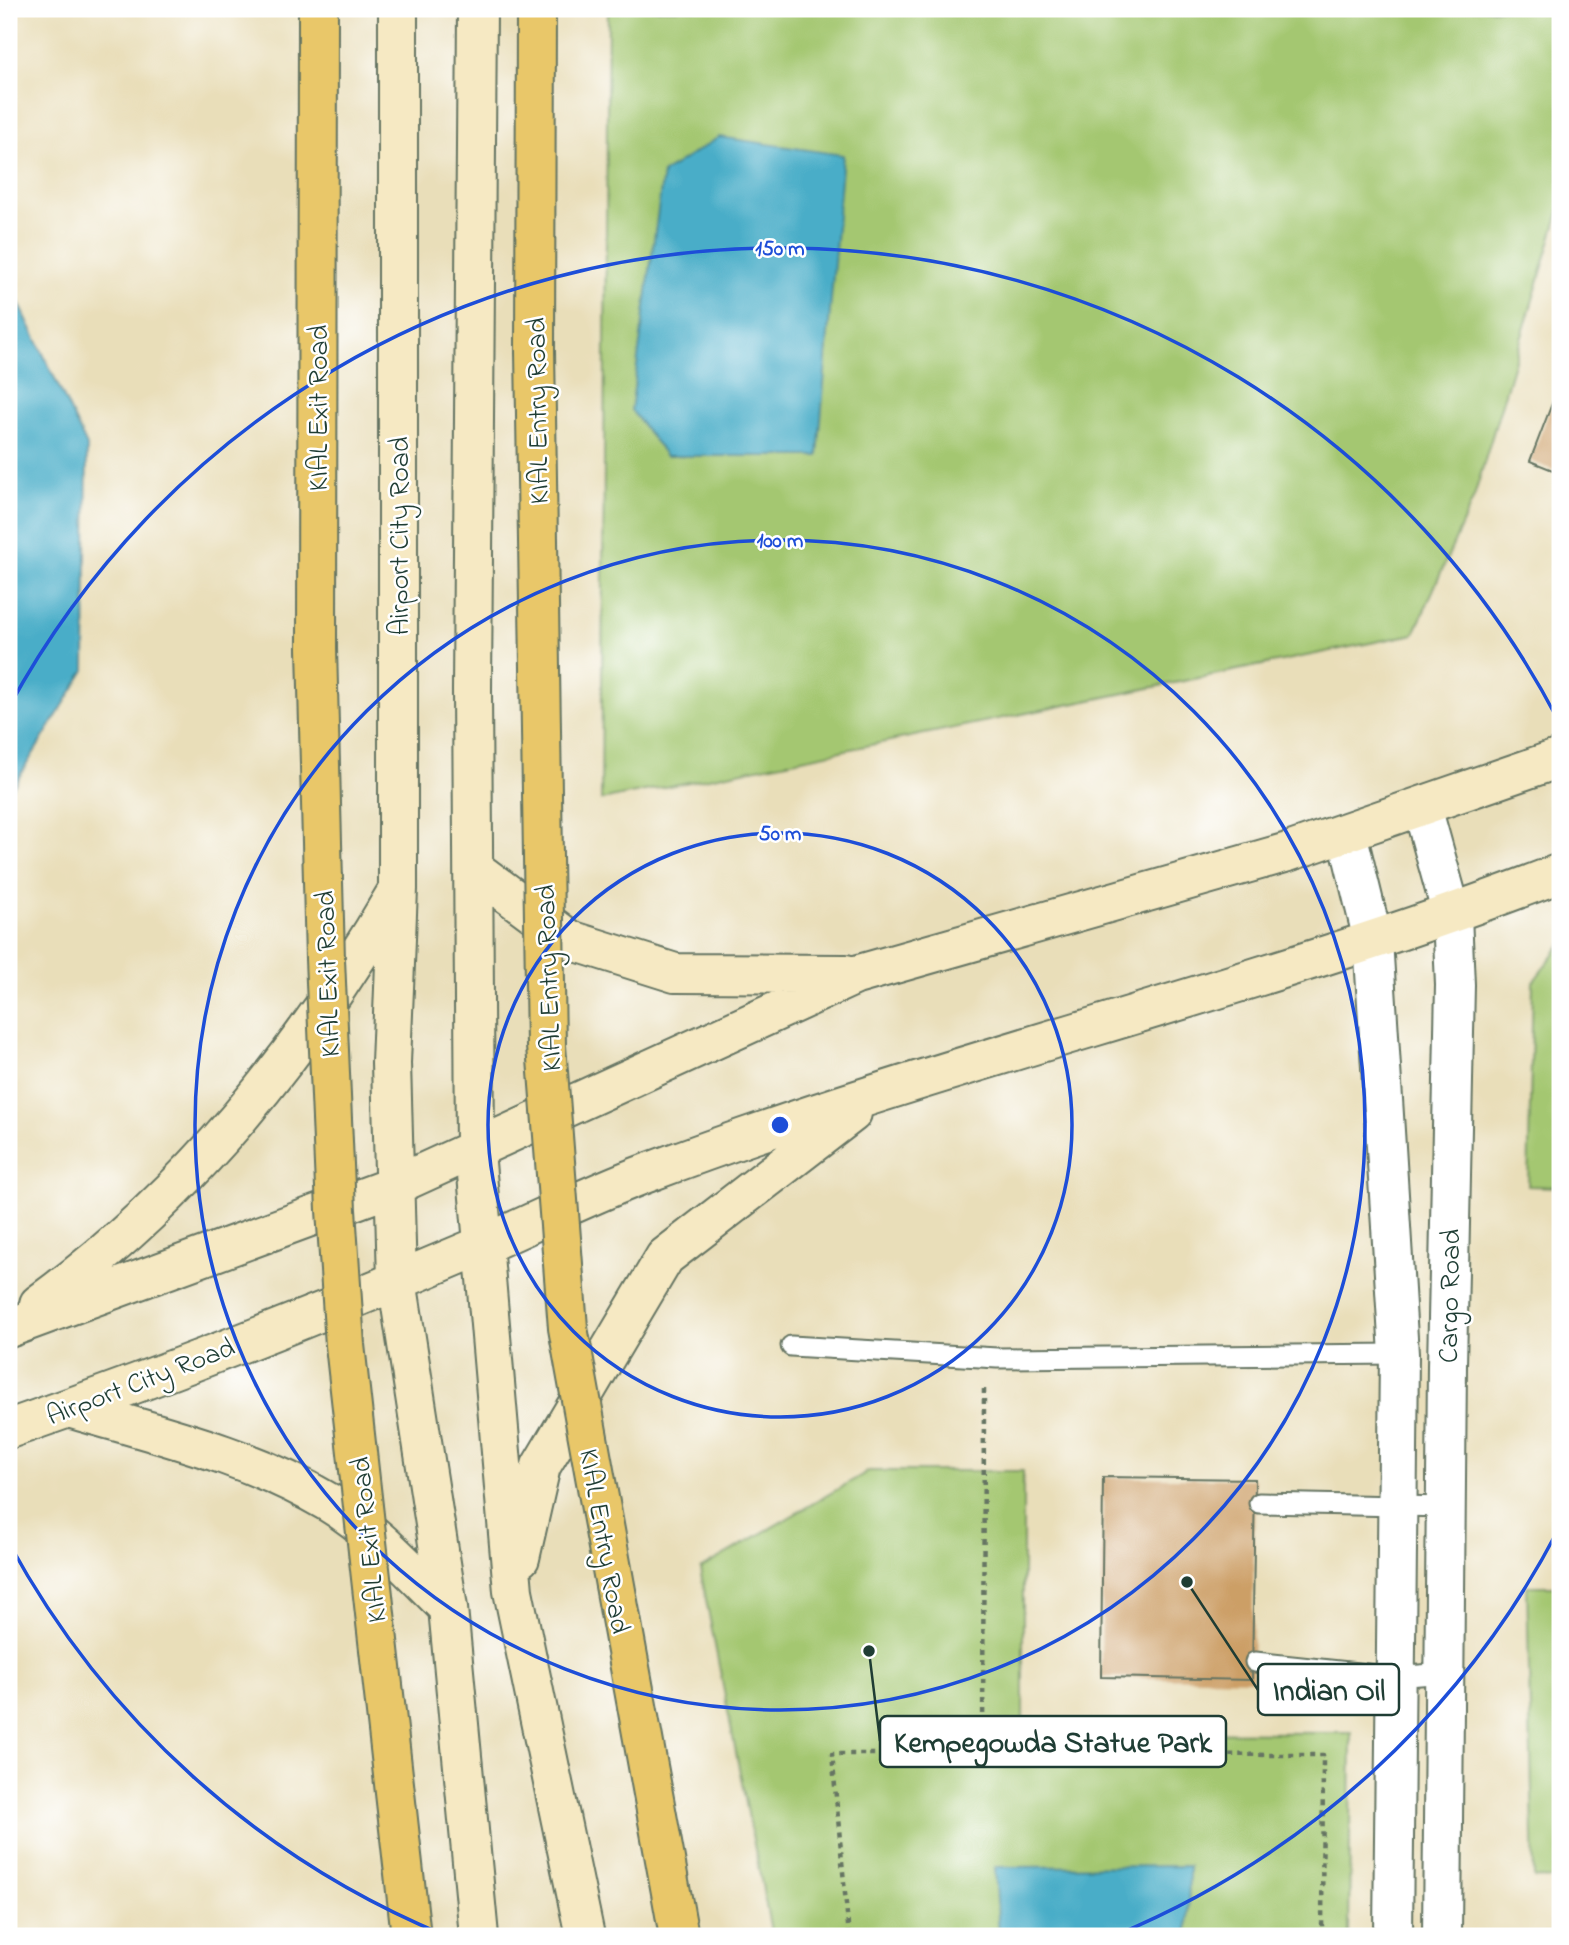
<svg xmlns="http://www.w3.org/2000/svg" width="1569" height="1945" font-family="'Indie Flower',sans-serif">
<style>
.green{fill:#a4c771;stroke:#628252;stroke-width:2}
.water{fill:#48adc8;stroke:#34757e;stroke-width:2}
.building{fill:#cc9f66}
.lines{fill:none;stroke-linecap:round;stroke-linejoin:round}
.lane-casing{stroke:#667563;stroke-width:23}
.street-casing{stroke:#667563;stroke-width:42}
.secondary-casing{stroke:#667563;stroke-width:42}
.primary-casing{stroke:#667563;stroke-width:42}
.path{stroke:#667563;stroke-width:4.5;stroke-dasharray:5 5;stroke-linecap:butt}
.lane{stroke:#fff;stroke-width:19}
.street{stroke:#fff;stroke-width:38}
.secondary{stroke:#f6e9c3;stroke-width:38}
.primary{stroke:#e9c769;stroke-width:38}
.primary-bridge-casing{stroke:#667563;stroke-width:42;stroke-linecap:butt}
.primary-bridge{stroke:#e9c769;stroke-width:38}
.ring{fill:none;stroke:#1d4ed8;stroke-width:3.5}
.labels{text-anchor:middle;stroke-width:5;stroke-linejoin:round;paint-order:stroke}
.street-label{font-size:28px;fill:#1f3d34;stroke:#fff}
.centre{fill:#1d4ed8;stroke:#fff;stroke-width:3.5}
.ring-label{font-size:21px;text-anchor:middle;font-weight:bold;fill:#1d4ed8;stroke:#fff;stroke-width:5;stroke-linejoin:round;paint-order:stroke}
.leader{fill:none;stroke:#1f3d34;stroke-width:2.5}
.callout-dot{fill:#1f3d34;stroke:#fff;stroke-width:2.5}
.callout{fill:#fff;stroke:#1f3d34;stroke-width:2.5}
.callout-label{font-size:30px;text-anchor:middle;font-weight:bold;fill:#1f3d34}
</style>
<rect width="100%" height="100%" fill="#fff"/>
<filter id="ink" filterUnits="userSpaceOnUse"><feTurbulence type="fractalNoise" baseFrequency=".0143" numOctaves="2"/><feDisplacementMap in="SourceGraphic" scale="14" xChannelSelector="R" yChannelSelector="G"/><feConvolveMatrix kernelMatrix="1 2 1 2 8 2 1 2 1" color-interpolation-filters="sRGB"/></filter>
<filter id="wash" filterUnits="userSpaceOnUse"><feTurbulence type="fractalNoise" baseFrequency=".00686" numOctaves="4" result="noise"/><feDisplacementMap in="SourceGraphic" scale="28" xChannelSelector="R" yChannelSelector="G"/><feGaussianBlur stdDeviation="1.57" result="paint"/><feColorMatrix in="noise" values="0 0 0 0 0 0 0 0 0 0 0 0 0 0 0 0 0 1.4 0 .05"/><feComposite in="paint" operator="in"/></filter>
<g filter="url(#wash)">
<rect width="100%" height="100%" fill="#e9deb9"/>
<path class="green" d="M608 9H1560V209L1474 497 1414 634 601 800Z
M1560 946V1187L1528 1186 1533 982Z
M869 1471H1023V1732L1351 1733 1349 1936H772L700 1569Z
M1527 1586H1560V1879L1534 1878Z"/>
<path class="water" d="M719 137 843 155 818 456H666L631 410 663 173Z
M9 282 87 446 85 670 9 793Z
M1189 1866 1188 1936H999L995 1867Z"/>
<g id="blocks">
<path class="building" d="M1553 401 1560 404V473L1530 461Z
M1103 1477 1255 1479 1252 1680 1101 1677Z"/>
</g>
</g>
<g filter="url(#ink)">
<use href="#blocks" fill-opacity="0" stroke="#667563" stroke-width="2"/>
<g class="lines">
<g class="lane-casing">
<path id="lane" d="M791 1346 997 1358 1399 1354
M1259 1503 1446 1507
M1255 1662 1396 1677 1444 1673"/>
</g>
<g class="street-casing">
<path id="street" d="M1422 807 1452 915 1455 985 1447 1366 1442 1936
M1347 833 1373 940 1399 1354 1393 1936"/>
</g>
<g class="secondary-casing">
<path id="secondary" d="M398 9V889L391 1063 397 1280 448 1608 479 1936
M477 9 472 690 475 1151 513 1591 585 1936
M474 869 570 940 675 973 846 974
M39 1304C189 1195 303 1053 396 893
M9 1328 394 1186 856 975 1288 852 1560 758
M69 1408C157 1434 249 1455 328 1502 373 1529 411 1571 448 1608
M9 1429C168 1374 325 1312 480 1246 536 1222 590 1194 647 1173 947 1059 1261 989 1560 873
M520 1558 541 1466 665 1257 852 1113"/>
</g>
<g class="primary-casing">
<path id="primary" d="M535 351 536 9
M317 648 318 9"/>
</g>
<path class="path" d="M983 1754 984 1386
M849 1936 832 1754 1323 1755 1322 1936"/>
<use href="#lane" class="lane"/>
<use href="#street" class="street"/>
<use href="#secondary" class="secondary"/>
<use href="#primary" class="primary"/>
<g class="primary-bridge-casing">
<path id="primary-bridge" d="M535 351 546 1046 568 1328 679 1936
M317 648 325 959 336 1210 345 1345 411 1936"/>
</g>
<use href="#primary-bridge" class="primary-bridge"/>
</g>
</g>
<g class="ring">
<circle cx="780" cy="1125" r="292"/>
<circle cx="780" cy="1125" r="585"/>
<path d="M1558 1530A877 877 0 0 1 1116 1935M444 1935A877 877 0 0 1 9 1543M9 707A877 877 0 0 1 1558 720"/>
</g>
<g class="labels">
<g class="street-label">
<text transform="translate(317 408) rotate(-90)" y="10">KIAL Exit Road</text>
<text transform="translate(536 411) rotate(-91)" y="10">KIAL Entry Road</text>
<text transform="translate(398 536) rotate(-90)" y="10">Airport City Road</text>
<text transform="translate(326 974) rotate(-92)" y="10">KIAL Exit Road</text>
<text transform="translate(547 978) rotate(-92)" y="10">KIAL Entry Road</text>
<text transform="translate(1448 1296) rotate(-89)" y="10">Cargo Road</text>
<text transform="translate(140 1380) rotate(-21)" y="10">Airport City Road</text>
<text transform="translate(367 1540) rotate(-96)" y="10">KIAL Exit Road</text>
<text transform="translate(606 1541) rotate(80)" y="10">KIAL Entry Road</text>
</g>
</g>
<circle cx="780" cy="1125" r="10" class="centre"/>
<g class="ring-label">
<text x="780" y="255">150 m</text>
<text x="780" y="547">100 m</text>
<text x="780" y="840">50 m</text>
</g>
<path class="leader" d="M1187 1582L1258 1690M869 1651L880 1741"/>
<g class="callout-dot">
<circle cx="1187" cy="1582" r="7"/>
<circle cx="869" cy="1651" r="7"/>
</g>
<g class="callout">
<rect x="1258" y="1664" width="141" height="51" rx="7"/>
<rect x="880" y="1716" width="346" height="51" rx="7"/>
</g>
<g class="callout-label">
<text x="1329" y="1700">Indian Oil</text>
<text x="1053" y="1752">Kempegowda Statue Park</text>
</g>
<rect width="1569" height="1945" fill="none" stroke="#fff" stroke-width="35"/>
</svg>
